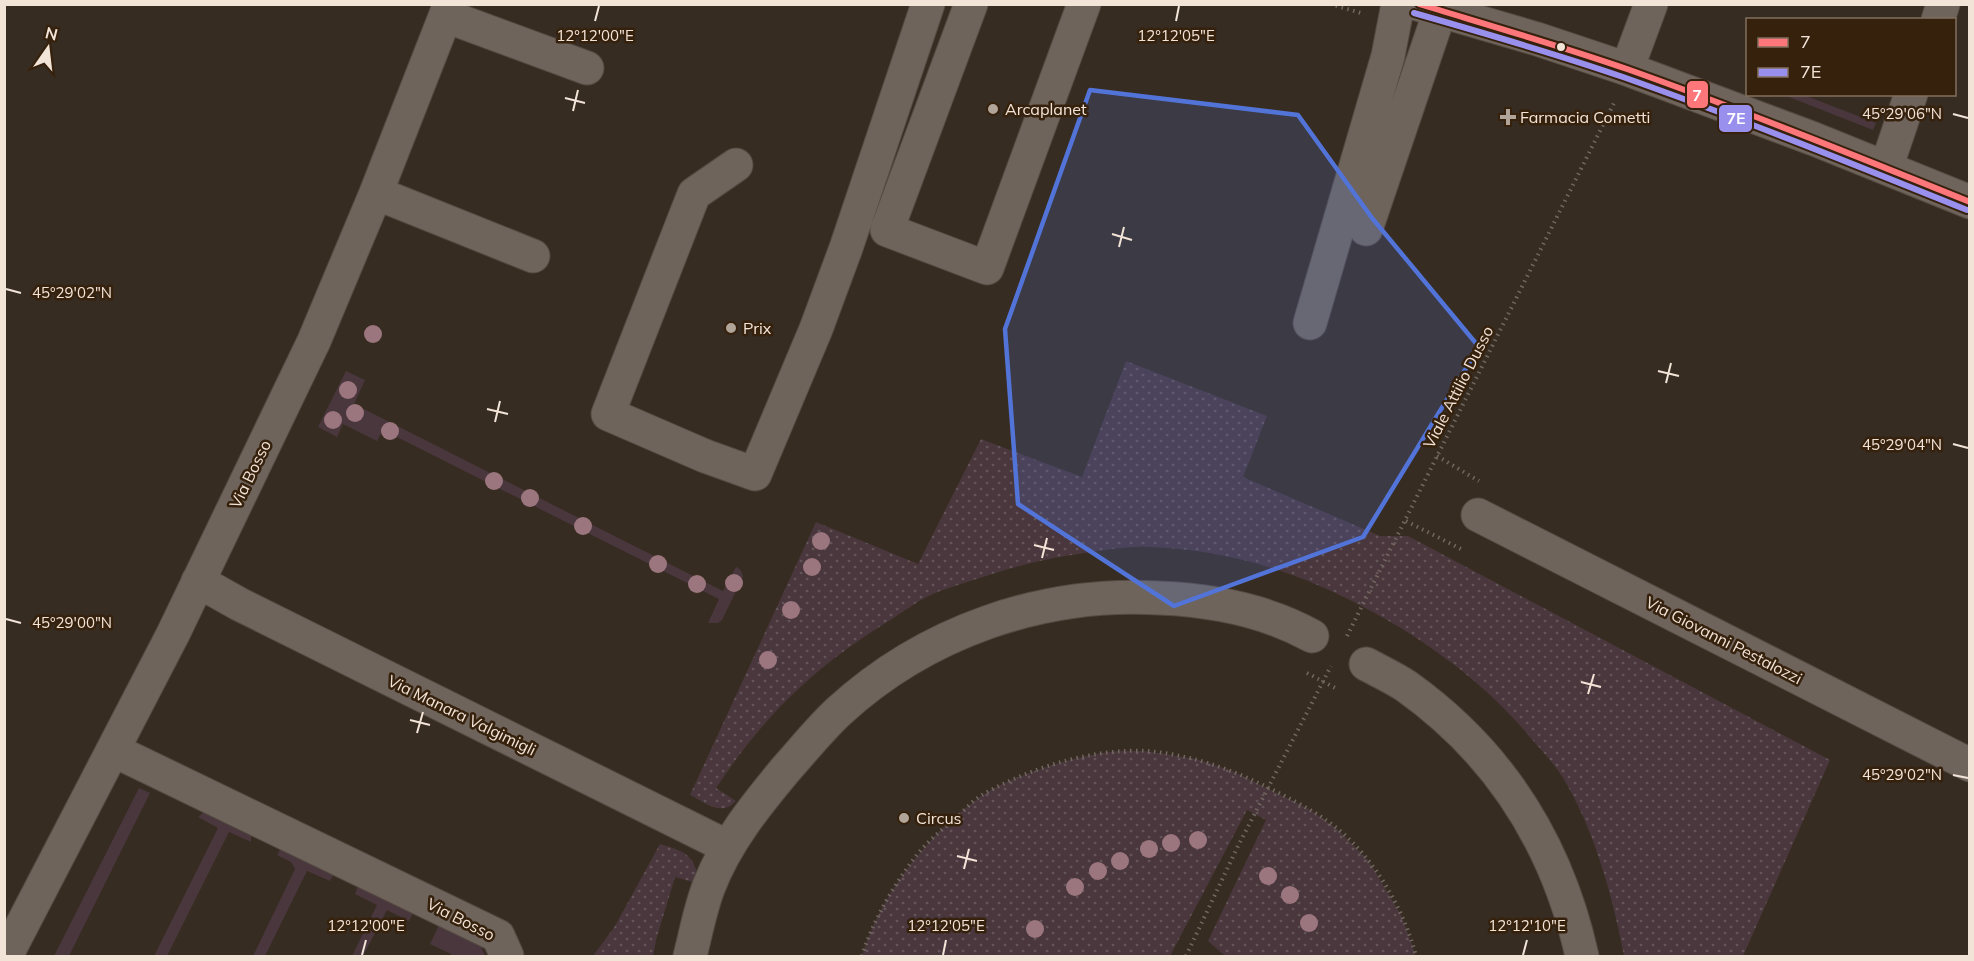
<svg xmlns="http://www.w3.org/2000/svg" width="1974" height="961" font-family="Mulish,sans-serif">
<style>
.grass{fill:#49373d}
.park{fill:url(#park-dots)}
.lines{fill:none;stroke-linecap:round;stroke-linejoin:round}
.minor-casing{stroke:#554a41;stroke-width:35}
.path{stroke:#716860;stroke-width:4;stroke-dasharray:1.5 4.5;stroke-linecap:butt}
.minor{stroke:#6e645c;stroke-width:33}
.bus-1-casing{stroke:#36210d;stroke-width:10}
.bus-2-casing{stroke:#36210d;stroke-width:10}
.bus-1{stroke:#fc767a;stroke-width:6}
.bus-2{stroke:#9990ee;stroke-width:6}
.tree{fill:#9c767f}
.marked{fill:#5274d8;fill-opacity:0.2;stroke:#5274d8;stroke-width:4.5;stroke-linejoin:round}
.ticks{fill:none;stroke:#f3e4d8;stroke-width:2}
.bus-dot{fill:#f3e4d8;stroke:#36210d;stroke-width:2}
.poi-dot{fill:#b1a498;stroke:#36210d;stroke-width:2}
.labels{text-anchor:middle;stroke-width:5;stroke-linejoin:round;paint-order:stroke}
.poi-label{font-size:16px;fill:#f3e4d8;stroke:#36210d;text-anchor:start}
.street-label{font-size:16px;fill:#f3e4d8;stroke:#36210d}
.ticks-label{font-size:15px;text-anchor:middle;fill:#f3e4d8;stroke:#36210d;stroke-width:5;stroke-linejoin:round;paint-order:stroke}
.line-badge{stroke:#36210d;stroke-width:2}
.badge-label{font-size:16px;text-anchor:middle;font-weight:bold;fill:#fff}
</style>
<defs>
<pattern id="park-dots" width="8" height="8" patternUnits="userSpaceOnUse" patternTransform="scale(1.5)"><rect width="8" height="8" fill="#49373d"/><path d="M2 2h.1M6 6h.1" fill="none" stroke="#645458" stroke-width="1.8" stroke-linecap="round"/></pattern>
</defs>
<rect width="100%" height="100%" fill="#372c21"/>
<path class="grass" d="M1784 95H1804L1876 123 1873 130Z
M346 371 365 380 354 404 723 591 736 567C741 569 742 572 743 577L722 620 718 623H708L719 599 383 430 377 441 343 424 337 437 318 427Z
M139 788 150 793 69 956H54Z
M204 812 251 834V842L229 832 167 956H154L218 828 198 817Z
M281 848 334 874 330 881 307 871 265 956H253L295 869 291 862 277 855Z
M358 886 413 913 409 921 387 910 363 956H352L377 905 355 894Z
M439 925 481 947 485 956H450L451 954 430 944Z"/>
<path class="park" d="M1126 361 1267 416 1243 477 1380 536H1408L1830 760 1743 956H1624C1612 894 1595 831 1562 776 1554 764 1544 753 1535 743 1496 695 1451 659 1399 627 1321 580 1241 550 1149 547 1126 546 1101 551 1078 554 1040 559 1003 570 967 582 956 586 944 589 933 594 917 601 902 613 887 622 813 668 764 716 716 788L736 801C721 817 706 803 690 795L816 522 918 564 981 439 1082 477Z
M1145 751 1196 759 1230 770 1309 809 1337 829 1368 860 1401 915 1416 956H1225L1208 941 1266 820 1247 810 1170 956H862C880 895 928 834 980 797 1007 777 1075 756 1109 752 1121 750 1133 751 1145 751Z
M660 844C687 852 695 855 699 884L675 877 656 940 653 956H593L615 926Z"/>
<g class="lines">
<g class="minor-casing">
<path id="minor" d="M971 4 887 230 987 268 1084 4
M1417 4 1537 39 1627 69 1814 139 1970 202
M446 16 587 68
M1938 20 1943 4
M1627 69 1651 4
M736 165 694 194 608 414 705 456 755 474 816 329 846 248 928 4
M1886 168 1911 94
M376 193 533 256
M1366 229 1440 11
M1310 323 1388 56 1398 4
M1478 515 1970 765
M198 581 239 604 728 847
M1366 664C1379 671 1394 678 1406 686 1500 753 1557 844 1582 956
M113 750 498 936 507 956
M6 956 173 634 314 341 376 193 450 4
M690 956C696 933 700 909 709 886 726 842 756 805 786 769 803 750 819 730 838 712 925 632 1042 591 1159 598 1212 600 1265 610 1312 636"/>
</g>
<path class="path" d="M1330 4 1361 13
M1437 456 1479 481
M1406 521 1461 549 1462 546
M1347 636 1614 103
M1307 673 1337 689
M862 956C872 923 892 888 913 860 925 843 942 830 958 816 966 809 973 800 982 795 1029 768 1094 748 1147 751 1194 755 1236 771 1277 792 1298 803 1320 814 1339 830 1376 861 1404 910 1416 956
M1186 956 1238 846 1331 666"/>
<use href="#minor" class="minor"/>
<g class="bus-1-casing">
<path id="bus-1" d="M1419 4C1488 25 1558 45 1627 69 1742 110 1856 156 1970 202"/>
</g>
<g class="bus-2-casing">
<path id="bus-2" d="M1414 13C1484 33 1554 53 1623 77 1739 118 1853 164 1967 210"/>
</g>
<use href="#bus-1" class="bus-1"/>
<use href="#bus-2" class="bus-2"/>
</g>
<g class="tree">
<circle cx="373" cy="334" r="9"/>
<circle cx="348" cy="390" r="9"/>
<circle cx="355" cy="413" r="9"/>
<circle cx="333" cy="420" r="9"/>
<circle cx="390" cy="431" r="9"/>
<circle cx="494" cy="481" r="9"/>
<circle cx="530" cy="498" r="9"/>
<circle cx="583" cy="526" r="9"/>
<circle cx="821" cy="541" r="9"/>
<circle cx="658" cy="564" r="9"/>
<circle cx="812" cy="567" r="9"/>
<circle cx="734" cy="583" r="9"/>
<circle cx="697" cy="584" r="9"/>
<circle cx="791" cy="610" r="9"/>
<circle cx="768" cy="660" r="9"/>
<circle cx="1198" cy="840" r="9"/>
<circle cx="1171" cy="843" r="9"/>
<circle cx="1149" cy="849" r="9"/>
<circle cx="1120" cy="861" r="9"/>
<circle cx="1098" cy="871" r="9"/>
<circle cx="1268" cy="876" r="9"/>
<circle cx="1075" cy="887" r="9"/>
<circle cx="1290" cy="895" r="9"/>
<circle cx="1309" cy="923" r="9"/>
<circle cx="1035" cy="929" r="9"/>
</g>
<path class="marked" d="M1090 90 1298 115 1372 218 1479 347 1363 537 1174 606 1018 504 1005 329Z"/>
<path class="ticks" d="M595 21 599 6M1176 21 1179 6M565 98 585 103M573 111 578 90M1953 114 1968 118M1112 234 1132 240M1119 247 1124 227M6 289 21 293M1658 371 1679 376M1666 383 1671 363M487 409 508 414M495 422 500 401M1953 444 1968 448M1034 545 1054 550M1042 558 1047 538M6 619 21 623M1581 682 1601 687M1588 694 1594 674M410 720 430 725M417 733 423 712M1953 775 1968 778M957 856 977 861M964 869 969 849M362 955 366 940M943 955 946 940M1523 955 1527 940"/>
<circle class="bus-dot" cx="1561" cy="47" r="5"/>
<g class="poi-dot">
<circle cx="993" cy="109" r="6"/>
<path d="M1505 108h6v6h6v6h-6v6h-6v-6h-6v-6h6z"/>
<circle cx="731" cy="328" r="6"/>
<circle cx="904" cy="818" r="6"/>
</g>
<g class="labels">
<g class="poi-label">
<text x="1005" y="115">Arcaplanet</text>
<text x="1520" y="123">Farmacia Cometti</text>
<text x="743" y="334">Prix</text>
<text x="916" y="824">Circus</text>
</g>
<g class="street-label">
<text transform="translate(1458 387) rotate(-63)" y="6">Viale Attilio Dusso</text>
<text transform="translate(250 474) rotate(-64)" y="6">Via Bosso</text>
<text transform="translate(1724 640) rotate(27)" y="6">Via Giovanni Pestalozzi</text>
<text transform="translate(462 715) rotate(26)" y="6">Via Manara Valgimigli</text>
<text transform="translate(461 919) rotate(27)" y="6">Via Bosso</text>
</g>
</g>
<g class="ticks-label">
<text x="595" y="41">12°12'00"E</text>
<text x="1176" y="41">12°12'05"E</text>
<text x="1902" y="119">45°29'06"N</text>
<text x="72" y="298">45°29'02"N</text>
<text x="1902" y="450">45°29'04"N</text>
<text x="72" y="628">45°29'00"N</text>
<text x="1902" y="780">45°29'02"N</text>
<text x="366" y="931">12°12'00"E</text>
<text x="946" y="931">12°12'05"E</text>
<text x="1527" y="931">12°12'10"E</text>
</g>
<g class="line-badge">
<rect x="1686" y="80" width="23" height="29" rx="6" fill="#fc767a"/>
<rect x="1718" y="104" width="35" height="29" rx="6" fill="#9990ee"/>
</g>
<g class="badge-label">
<text x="1697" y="101">7</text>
<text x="1736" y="124">7E</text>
</g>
<rect width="1974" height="961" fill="none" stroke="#f3e4d8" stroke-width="12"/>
<rect x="1746" y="18" width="210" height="78" fill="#36210d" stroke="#826f5e" stroke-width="1.5"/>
<rect x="1758" y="38" width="30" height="9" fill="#fc767a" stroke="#826f5e" stroke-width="1.5"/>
<text x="1800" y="48" font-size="18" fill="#f3e4d8">7</text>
<rect x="1758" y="68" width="30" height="9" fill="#9990ee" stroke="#826f5e" stroke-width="1.5"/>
<text x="1800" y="78" font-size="18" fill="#f3e4d8">7E</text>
<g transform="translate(48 48) rotate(14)" stroke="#36210d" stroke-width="4.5" paint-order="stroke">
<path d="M0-4.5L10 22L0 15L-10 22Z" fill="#f3e4d8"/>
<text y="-9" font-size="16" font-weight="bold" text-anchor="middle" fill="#f3e4d8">N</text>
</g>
</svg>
